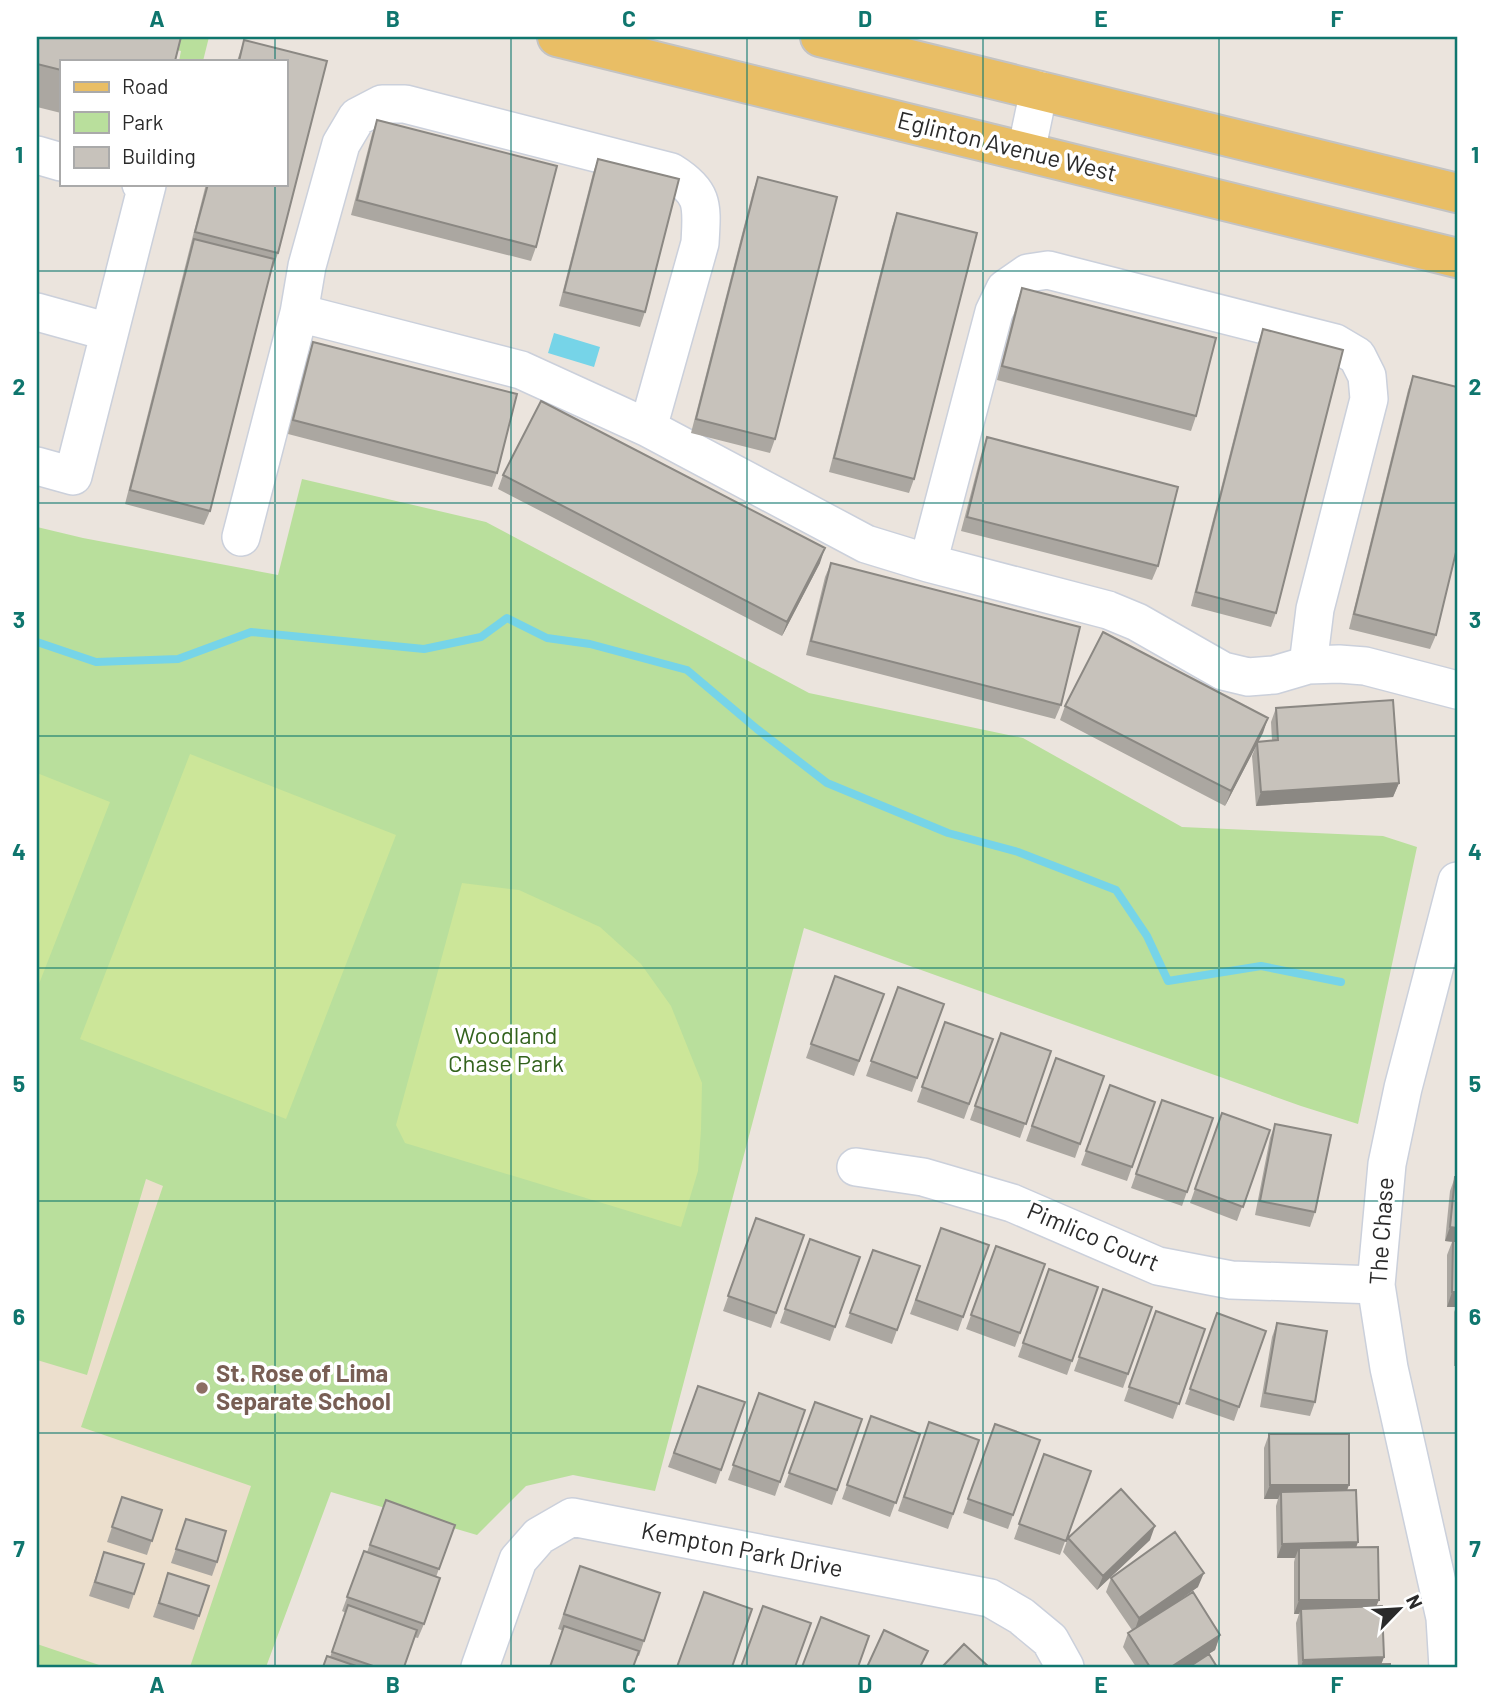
<svg xmlns="http://www.w3.org/2000/svg" width="1494" height="1704" font-family="Barlow,sans-serif">
<style>
.education{fill:#ecdfcd}
.green{fill:#b9df9c}
.pitch{fill:#cce699}
.water{fill:#76d4e8}
.lines{fill:none;stroke-linecap:round;stroke-linejoin:round}
.stream{stroke:#76d4e8;stroke-width:8}
.minor-casing{stroke:#cbd0db;stroke-width:40}
.major-casing{stroke:#c3c3c3;stroke-width:42}
.minor{stroke:#fff;stroke-width:37}
.major{stroke:#e9be65;stroke-width:38}
.wall{fill:#aba7a1}
.shaded-wall{fill:#8b8883}
.building{fill:#c7c2bb;stroke:#8b8883;stroke-width:2}
.grid{fill:none;stroke:#0f766e;stroke-width:2;stroke-opacity:0.55}
.education-dot{fill:#8d6e63;stroke:#fff;stroke-width:2.5}
.labels{text-anchor:middle;stroke-width:7;stroke-linejoin:round;paint-order:stroke}
.street-label{font-size:24px;fill:#2a2a2a;stroke:#fff}
.park-label{font-size:24px;fill:#33631e;stroke:#fff}
.education-label{font-size:24px;font-weight:bold;fill:#785e54;stroke:#fff;text-anchor:start}
.neatline{fill:none;stroke:#0f766e;stroke-width:2.5}
.grid-label{font-size:23px;text-anchor:middle;font-weight:bold;fill:#0f766e}
</style>
<rect width="100%" height="100%" fill="#ebe4dd"/>
<path class="education" d="M37 1134 404 1285 266 1667H37Z"/>
<path class="green" d="M126 37H209L203 61H179L181 51Z
M302 479 486 522 809 693 1023 738 1182 827 1383 836 1417 847 1358 1124 1301 1106 804 928 655 1491 573 1475 526 1486 477 1535 331 1492 266 1667H190L251 1486 81 1427 163 1186 146 1179 87 1375 37 1360V527L83 538 278 575Z
M37 1644 105 1667H37Z"/>
<path class="pitch" d="M190 754 396 835 286 1119 80 1039Z
M37 773 110 802 37 989Z
M462 883 519 890 600 927 641 964 671 1006 702 1083 701 1130 698 1171 681 1227 405 1143 396 1125Z"/>
<path class="water" d="M554 333 600 347 594 367 548 353Z"/>
<g class="lines">
<path class="stream" d="M37 642 96 662 178 659 251 632 424 649 481 637 507 618 547 638 590 644 687 670 757 729 827 783 948 833 1018 852 1116 890 1147 936 1168 981 1261 966 1341 982"/>
<g class="minor-casing">
<path id="minor" d="M1026 152 1039 90
M37 155 61 162
M37 312 109 332
M299 313 521 370 648 428 866 544 928 563 1108 610 1137 622 1223 671 1248 677 1274 675 1308 665 1339 664 1365 666 1457 690
M37 466 73 476 147 185 141 184
M241 537 299 313 307 266 341 144 357 117 382 104H405L671 172C705 193 702 206 700 243L648 428
M928 563 994 312 1005 289 1028 273 1048 270 1335 343 1357 356 1367 376 1369 399 1315 609 1308 665
M856 1167 923 1177 1012 1203 1158 1266 1231 1280 1376 1285
M480 1667 518 1560 539 1536 572 1517 990 1598 1021 1616 1050 1640 1065 1667
M1448 1667 1445 1618 1389 1368 1376 1285 1387 1164 1403 1088 1457 881"/>
</g>
<g class="major-casing">
<path id="major" d="M557 37 1457 258
M820 37 1457 193"/>
</g>
<use href="#minor" class="minor"/>
<use href="#major" class="major"/>
</g>
<path class="wall" d="M37 37 61 61V113L37 107Z
M244 40 327 61 278 253 273 268 271 267 210 511 204 525 125 504 206 184H285V61H237Z
M377 120 536 247 531 261 351 215 372 134Z
M598 159 645 312 640 327 559 306 593 173Z
M758 177 775 439 770 453 691 433 753 191Z
M897 213 914 479 909 493 829 472 892 227Z
M1022 288 1196 416 1191 431 997 380 1017 302Z
M1263 329 1276 613 1271 627 1191 606 1258 343Z
M313 342 497 473 492 487 288 434 308 356Z
M1413 376 1436 635 1430 649 1349 629 1408 390Z
M987 437 1158 566 1152 580 961 531 982 451Z
M503 475 820 563 782 636 498 489Z
M831 563 1061 705 1055 719 806 655 825 577Z
M1065 706 1268 718 1258 742 1272 741 1271 722 1276 708 1399 783 1393 797 1256 806 1252 756 1256 746 1225 806 1060 720Z
M835 976 884 994 854 1076 806 1058Z
M898 987 944 1004 912 1092 866 1076Z
M945 1022 993 1039 964 1119 917 1102Z
M1001 1033 1051 1051 1020 1138 970 1120Z
M1056 1058 1104 1076 1075 1158 1026 1141Z
M1110 1085 1155 1102 1127 1181 1081 1165Z
M1162 1100 1213 1118 1182 1206 1131 1188Z
M1222 1113 1270 1130 1237 1221 1190 1203Z
M1275 1124 1315 1212 1310 1227 1255 1215 1270 1138Z
M1455 1177H1457V1366H1454V1312L1456 1307H1447V1255L1452 1242 1445 1241 1450 1191Z
M756 1218 804 1235 771 1328 723 1311Z
M941 1228 989 1245 958 1331 910 1314Z
M810 1239 860 1257 830 1341 780 1323Z
M996 1246 1045 1264 1015 1347 966 1329Z
M873 1250 920 1266 892 1344 845 1327Z
M1049 1269 1098 1287 1067 1375 1018 1357Z
M1103 1289 1152 1307 1123 1388 1074 1371Z
M1156 1311 1205 1329 1173 1419 1124 1401Z
M1217 1313 1266 1331 1234 1421 1185 1404Z
M1277 1323 1315 1402 1310 1416 1260 1407 1272 1337Z
M698 1386 745 1402 716 1484 668 1467Z
M759 1393 805 1410 775 1496 728 1480Z
M815 1402 862 1419 832 1505 784 1487Z
M871 1416 920 1434 890 1517 842 1499Z
M929 1422 979 1440 948 1529 898 1511Z
M995 1424 1040 1440 1008 1529 963 1513Z
M1269 1434 1347 1490 1356 1547 1376 1606 1384 1657 1381 1665 1390 1667H1298L1296 1623 1299 1614H1294V1562L1295 1558H1277L1276 1506 1278 1499H1264V1448Z
M1044 1454 1091 1471 1060 1555 1014 1539Z
M122 1497 162 1510 147 1555 107 1542Z
M386 1500 455 1525 436 1577 424 1624 418 1638 414 1637 404 1667H323L330 1657 346 1613 342 1611 364 1551 367 1552Z
M186 1519 217 1562 212 1576 171 1563Z
M1068 1538 1150 1540 1097 1590 1063 1552Z
M104 1552 134 1594 129 1609 89 1596Z
M580 1566 644 1641 639 1656 558 1629Z
M168 1573 209 1586 194 1630 153 1617Z
M1111 1578 1198 1587 1179 1600 1220 1635 1215 1650 1188 1667H1136L1123 1647 1128 1633 1132 1630 1106 1592Z"/>
<path class="shaded-wall" d="M825 548 820 563 782 636 787 622Z
M1268 718 1263 733 1225 806 1231 791Z
M1399 783 1393 797 1256 806 1261 792Z
M1450 1227 1457 1228V1242L1445 1241Z
M1452 1292H1457L1456 1307H1447Z
M1270 1485H1349L1344 1499 1281 1492 1278 1499H1264Z
M1155 1526 1150 1540 1097 1590 1103 1576Z
M1358 1542 1353 1557 1299 1548 1295 1558H1277L1282 1544Z
M1204 1573 1198 1587 1134 1632 1139 1618Z
M1299 1600H1379L1373 1614 1301 1609 1299 1614H1294Z
M1220 1635 1215 1650 1188 1667H1171Z
M1384 1657 1380 1667 1315 1665V1667H1301L1303 1660Z"/>
<path class="building" d="M37 37H181L175 61H61V70L37 64Z
M244 40 327 61 278 253 195 232 208 184H285V61H239Z
M377 120 557 166 536 247 357 200Z
M598 159 679 179 645 312 564 292Z
M758 177 837 197 775 439 696 419Z
M897 213 977 233 914 479 834 458Z
M194 239 274 259 210 511 130 490Z
M1022 288 1216 338 1196 416 1002 366Z
M1263 329 1343 350 1276 613 1196 592Z
M313 342 517 394 497 473 293 420Z
M1413 376 1457 387V548L1436 635 1354 614Z
M541 401 825 548 787 622 503 475Z
M987 437 1178 487 1158 566 967 517Z
M831 563 1080 627 1061 705 811 641Z
M1103 632 1268 718 1231 791 1065 706Z
M1393 700 1399 783 1261 792 1257 742 1278 740 1276 708Z
M835 976 884 994 859 1061 811 1044Z
M898 987 944 1004 917 1078 871 1061Z
M945 1022 993 1039 969 1104 922 1087Z
M1001 1033 1051 1051 1026 1124 975 1106Z
M1056 1058 1104 1076 1080 1144 1032 1126Z
M1110 1085 1155 1102 1132 1167 1086 1151Z
M1162 1100 1213 1118 1187 1192 1136 1174Z
M1222 1113 1270 1130 1243 1207 1195 1189Z
M1275 1124 1331 1135 1315 1212 1260 1201Z
M1455 1177H1457V1228L1450 1227Z
M756 1218 804 1235 776 1313 728 1296Z
M941 1228 989 1245 963 1317 916 1300Z
M810 1239 860 1257 835 1327 785 1309Z
M1453 1241H1457V1292H1452Z
M996 1246 1045 1264 1020 1333 971 1315Z
M873 1250 920 1266 897 1330 850 1313Z
M1049 1269 1098 1287 1072 1361 1023 1343Z
M1103 1289 1152 1307 1128 1374 1079 1357Z
M1156 1311 1205 1329 1179 1404 1129 1387Z
M1217 1313 1266 1331 1239 1407 1190 1389Z
M1277 1323 1327 1331 1315 1402 1265 1393Z
M698 1386 745 1402 721 1470 674 1453Z
M759 1393 805 1410 780 1482 733 1465Z
M815 1402 862 1419 837 1490 789 1473Z
M871 1416 920 1434 896 1503 847 1485Z
M929 1422 979 1440 953 1514 904 1497Z
M995 1424 1040 1440 1013 1515 968 1499Z
M1269 1434H1349V1485H1270Z
M1044 1454 1091 1471 1066 1541 1019 1524Z
M1121 1489 1155 1526 1103 1576 1068 1538Z
M1356 1490 1358 1542 1282 1544 1281 1492Z
M122 1497 162 1510 152 1541 112 1527Z
M386 1500 455 1525 439 1569 370 1545Z
M186 1519 226 1531 217 1562 176 1549Z
M1175 1532 1204 1573 1139 1618 1111 1578Z
M1378 1547 1379 1600H1299V1548Z
M364 1551 440 1578 424 1624 347 1597Z
M104 1552 144 1564 134 1594 95 1582Z
M580 1566 660 1593 644 1641 564 1614Z
M168 1573 209 1586 199 1616 159 1603Z
M704 1592 752 1609 732 1667H677Z
M1193 1592 1220 1635 1171 1667H1150L1128 1633Z
M348 1605 417 1630 404 1667H376L332 1652Z
M763 1606 811 1623 795 1667H741Z
M1382 1606 1384 1657 1303 1660 1301 1609Z
M821 1617 869 1636 858 1667H802Z
M564 1626 639 1651 633 1667H550Z
M884 1630 928 1651 920 1667H867Z
M964 1644 989 1667H942Z
M1209 1654 1217 1667H1189Z
M327 1656 359 1667H323Z
M1390 1664V1667H1315V1665Z"/>
<path class="grid" d="M275 37V61M511 37V1667M747 37V1667M983 37V1667M1219 37V1667M275 184V1667M37 271H1457M37 503H1457M37 736H1457M37 968H1457M37 1201H1457M37 1433H1457"/>
<circle class="education-dot" cx="202" cy="1388" r="7"/>
<g class="labels">
<g class="street-label">
<text transform="translate(1007 147) rotate(14)" y="8">Eglinton Avenue West</text>
<text transform="translate(1382 1231) rotate(-86)" y="8">The Chase</text>
<text transform="translate(1093 1237) rotate(23)" y="8">Pimlico Court</text>
<text transform="translate(742 1550) rotate(11)" y="8">Kempton Park Drive</text>
</g>
<g class="park-label">
<text x="506" y="1044">Woodland<tspan x="506" dy="28">Chase Park</tspan></text>
</g>
<g class="education-label">
<text x="216" y="1382">St. Rose of Lima<tspan x="216" dy="28">Separate School</tspan></text>
</g>
</g>
<rect width="1494" height="1704" fill="none" stroke="#ffffff" stroke-width="77"/>
<rect x="60" y="60" width="228" height="126" fill="#ffffff" stroke="#aaaaaa" stroke-width="2"/>
<rect x="74" y="82" width="35" height="10" fill="#e9be65" stroke="#aaaaaa" stroke-width="2"/>
<text x="122" y="94" font-size="21" fill="#2a2a2a">Road</text>
<rect x="74" y="112" width="35" height="21" fill="#b9df9c" stroke="#aaaaaa" stroke-width="2"/>
<text x="122" y="130" font-size="21" fill="#2a2a2a">Park</text>
<rect x="74" y="147" width="35" height="21" fill="#c7c2bb" stroke="#aaaaaa" stroke-width="2"/>
<text x="122" y="164" font-size="21" fill="#2a2a2a">Building</text>
<g transform="translate(1399 1609) rotate(65)" stroke="#ffffff" stroke-width="5" paint-order="stroke">
<path d="M0-5L12 26L0 18L-12 26Z" fill="#2a2a2a"/>
<text y="-10" font-size="19" font-weight="bold" text-anchor="middle" fill="#2a2a2a">N</text>
</g>
<rect x="38" y="38" width="1418" height="1628" class="neatline"/>
<g class="grid-label">
<text x="157" y="27">A</text>
<text x="393" y="27">B</text>
<text x="629" y="27">C</text>
<text x="865" y="27">D</text>
<text x="1101" y="27">E</text>
<text x="1337" y="27">F</text>
<text x="19" y="163">1</text>
<text x="1475" y="163">1</text>
<text x="19" y="395">2</text>
<text x="1475" y="395">2</text>
<text x="19" y="628">3</text>
<text x="1475" y="628">3</text>
<text x="19" y="860">4</text>
<text x="1475" y="860">4</text>
<text x="19" y="1092">5</text>
<text x="1475" y="1092">5</text>
<text x="19" y="1325">6</text>
<text x="1475" y="1325">6</text>
<text x="19" y="1557">7</text>
<text x="1475" y="1557">7</text>
<text x="157" y="1693">A</text>
<text x="393" y="1693">B</text>
<text x="629" y="1693">C</text>
<text x="865" y="1693">D</text>
<text x="1101" y="1693">E</text>
<text x="1337" y="1693">F</text>
</g>
</svg>
